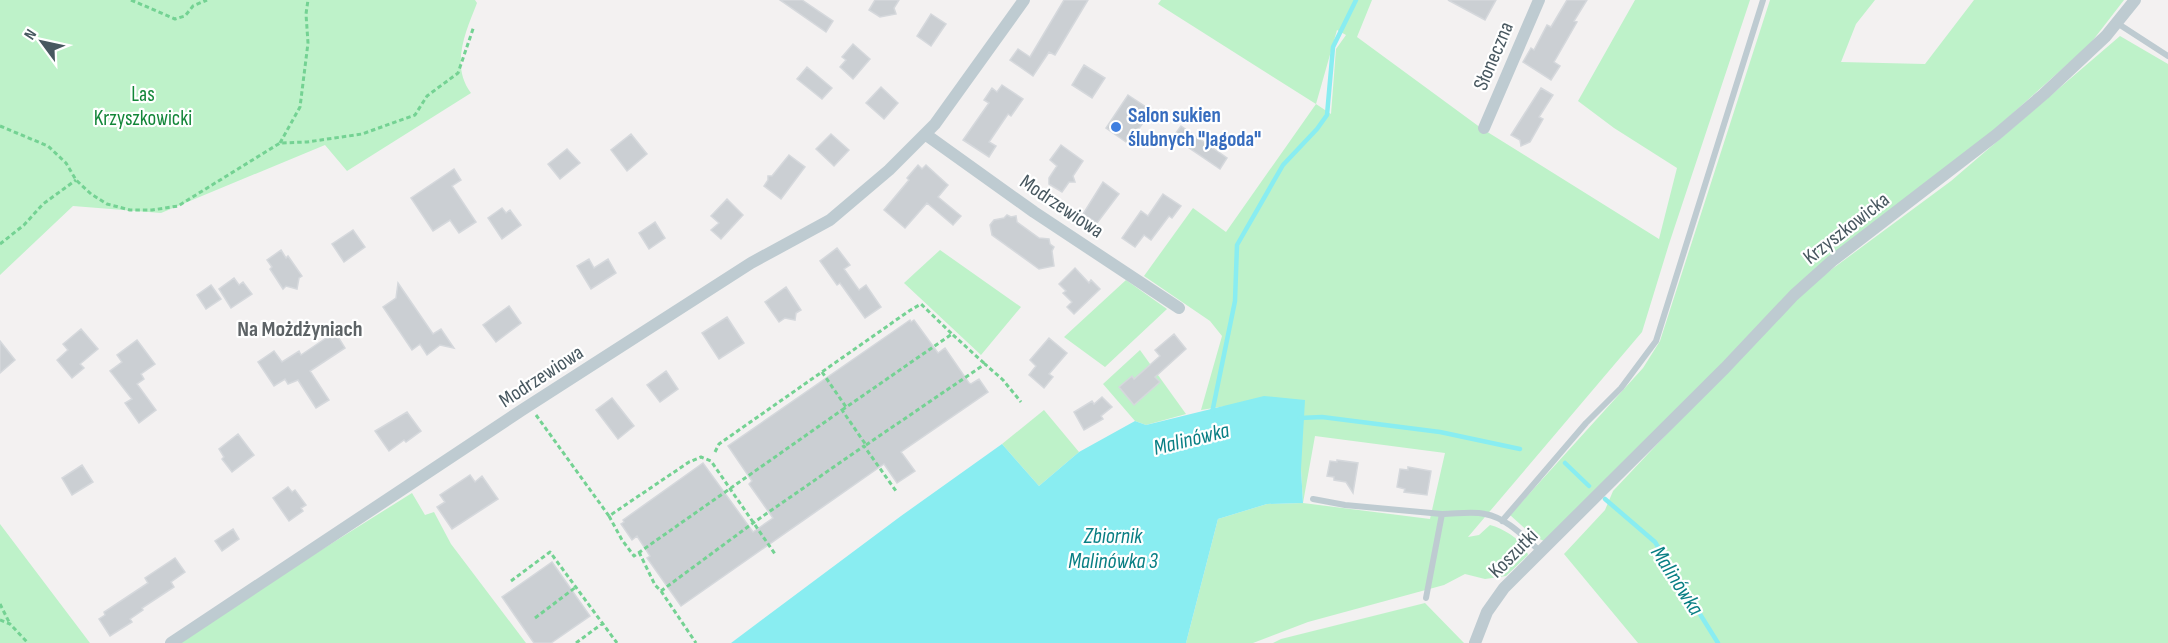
<svg xmlns="http://www.w3.org/2000/svg" width="2168" height="643" font-family="'Sofia Sans Condensed',sans-serif">
<style>
.green{fill:#bef2c9;fill-rule:evenodd}
.water{fill:#89edf1}
.lines{fill:none;stroke-linecap:round;stroke-linejoin:round}
.stream{stroke:#89edf1;stroke-width:4.5}
.building{fill:#cbcfd3;stroke:#d5d8dc;stroke-width:1.5}
.path{stroke:#74d293;stroke-width:3;stroke-dasharray:4.5 3;stroke-linecap:butt}
.lane{stroke:#becbd1;stroke-width:6}
.street{stroke:#becbd1;stroke-width:12}
.shop-dot{fill:#3f7fe0;stroke:#fff;stroke-width:2}
.labels{text-anchor:middle;stroke-width:4.5;stroke-linejoin:round;paint-order:stroke}
.street-label{font-size:21px;fill:#485860;stroke:#fff}
.park-label{font-size:21px;fill:#138639;stroke:#fff}
.shop-label{font-size:21px;font-weight:bold;fill:#366cbe;stroke:#fff;text-anchor:start}
.neighbourhood-label{font-size:22px;font-weight:bold;fill:#5d6366;stroke:#fff}
.water-label{font-size:22px;font-style:italic;fill:#097f84;stroke:#fff}
</style>
<rect width="100%" height="100%" fill="#f3f1f1"/>
<path class="green" d="M0 0H475L477 3C466 31 450 65 471 93L347 171 325 145 161 213 73 206 0 275Z
M1161 0H1372L1357 37 1481 128 1659 239 1677 168 1614 128 1578 101 1635 0H1750L1669 244 1642 332 1468 537 1479 535 1490 525C1505 529 1524 541 1528 555L1506 576 1485 579 1465 574 1444 585 1308 622 1253 643H1186L1218 519 1267 504 1303 503 1301 469 1226 406 1201 410 1222 336 1210 321 1144 276 1193 208 1226 232 1316 104 1158 4ZM1337 30 1346 35 1336 49 1331 114 1316 104ZM1315 436 1445 453 1430 519 1303 503Z
M1770 0H1875L1856 24 1841 62 1925 64 1974 0H2124L2090 44 1992 132 1878 222 1712 374 1544 541 1533 536 1510 515 1643 368 1660 341Z
M2120 36 2168 64V643H1638L1564 554 1605 510 1613 491 1780 314 1824 275 1951 181Z
M940 250 1021 307 981 355 904 283Z
M1126 280 1167 309 1105 367 1064 337Z
M1140 350 1186 414 1146 425 1135 421 1103 384Z
M1044 410 1079 452 1039 486 1002 444Z
M412 493 425 515 434 512 451 544 526 643H180L278 577Z
M0 524 90 643H0Z
M1425 603 1464 643H1273L1281 639Z"/>
<path class="water" d="M1264 396 1305 400 1301 469 1303 503 1267 504 1218 519 1186 643H731L901 516 1002 444 1039 486 1079 452 1135 421 1146 425Z"/>
<g class="lines">
<path class="stream" d="M1212 413 1235 301 1237 245 1283 165 1317 129 1327 115 1333 47 1356 0
M1300 418 1322 417 1440 432 1520 449
M1565 463 1589 486
M1605 499 1655 542 1718 643"/>
</g>
<path class="building" d="M780 0H802L833 21 826 32Z
M875 0H899L894 8 896 14 880 17 869 10Z
M1064 0H1088L1055 55 1049 52 1033 76 1010 60 1018 49 1030 57Z
M1448 0H1496L1485 20Z
M1567 0H1587L1574 21 1577 22 1554 62 1560 66 1551 80 1523 62 1531 48 1534 50 1547 25 1551 27Z
M931 14 946 24 931 46 917 36Z
M853 44 870 59 853 79 840 67 846 60 842 57Z
M1084 65 1105 78 1092 98 1072 85Z
M807 67 832 88 822 99 797 79Z
M1002 85 1023 99 1011 116 1008 114 989 142 996 146 989 157 963 140 989 103 984 100 992 88 997 92Z
M881 87 898 103 884 119 866 103Z
M1541 88 1553 95 1539 117 1543 119 1530 142 1521 146 1520 140 1511 135Z
M1128 95 1149 109 1143 118 1145 120 1135 134 1132 132 1126 142 1106 128Z
M1181 126 1227 158 1220 169 1173 137Z
M631 134 647 154 627 171 611 150Z
M831 134 849 150 834 166 816 149Z
M1061 145 1083 161 1073 176 1075 182H1069L1062 192 1049 184V178L1057 166 1050 160Z
M567 149 580 163 560 179 548 164Z
M789 155 805 167 781 199 764 186 768 180V176H772Z
M918 165 922 169 926 165 948 185 938 197 961 216 953 225 927 203 905 228 884 210 909 180 907 178Z
M454 169 461 180 452 186 476 222 459 233 450 220 433 231 411 198Z
M1103 182 1119 194 1097 223 1083 214Z
M1163 194 1181 206 1172 218 1169 216 1151 240 1144 235 1135 247 1122 238 1141 211 1148 216Z
M727 199 743 215 721 239 711 230 719 223 711 216Z
M502 208 506 213 510 210 521 225 502 239 488 218Z
M1007 215 1011 217 1016 216 1017 222 1039 238 1049 239 1050 244 1054 247 1052 251 1054 266 1039 269 992 235 990 225 994 220 1004 218Z
M655 222 665 238 649 249 639 233Z
M353 230 365 247 344 262 332 244Z
M837 248 850 265 844 269 859 290 866 285 881 307 865 318 840 283 837 285 820 261Z
M281 250 286 258 288 256 302 276 299 278 297 289 286 286 283 289 270 269 272 267 267 260Z
M589 259 594 268 608 259 616 273 591 289 577 266Z
M1075 268 1089 283 1091 280 1100 289 1074 314 1067 307 1072 302 1063 293 1066 291 1059 284Z
M234 278 239 285 243 282 252 294 231 308 219 289Z
M398 283 433 334 441 329 454 348 440 345 427 355 420 344 412 350 383 307 396 298Z
M211 285 221 299 206 309 197 295Z
M786 287 801 310 796 313 795 320 785 318 779 322 765 302Z
M509 306 521 323 496 342 483 325Z
M727 317 744 343 719 359 702 333Z
M910 320 911 322 914 320 938 353 945 348 969 383 971 384 979 379 988 392 901 452 915 471 897 483 884 464 681 606 647 558 650 556 637 536 632 540 621 524 624 522 623 520 703 463 753 532 773 518 749 484 752 481 728 446Z
M81 329 98 349 80 364 84 368 72 378 57 360 68 350 63 344Z
M335 332 345 348 310 371 329 400 316 408 298 380 288 384 285 379 274 386 258 362 274 351 282 362 299 351 301 355Z
M1174 334 1186 349 1155 377 1160 382 1134 405 1119 387 1132 376 1134 379 1160 356 1155 350Z
M1049 338 1067 353 1049 374 1053 377 1044 388 1029 375 1036 366 1030 360Z
M137 340 155 364 141 374 144 379 137 384 156 410 139 423 125 403 132 399 110 371 122 362 117 355Z
M0 341 15 360 0 373Z
M666 371 678 389 660 402 647 385Z
M1102 397 1112 407 1101 416 1103 419 1084 430 1074 412 1092 401 1094 404Z
M612 398 634 426 618 439 596 410Z
M407 412 421 431 406 442 404 440 389 451 375 431Z
M238 434 254 455 232 472 222 459 224 457 219 449Z
M1337 460 1358 463 1353 493 1346 482 1334 480V477L1327 476 1330 461 1337 462Z
M82 465 93 482 72 495 62 478Z
M1408 467 1431 471 1427 495 1404 492 1405 489 1397 487 1400 469 1408 470Z
M470 475 475 482 482 476 498 499 452 529 437 507 445 502 440 495Z
M288 487 292 492 295 490 306 505 301 508 303 511 289 521 273 498Z
M233 529 239 539 222 551 215 541Z
M175 558 185 572 171 582 174 587 142 608 143 610 130 619 132 622 110 636 99 619 105 615 104 612 148 583 145 578Z
M552 562 590 616 551 643H534L502 597Z"/>
<g class="lines">
<path class="path" d="M131 0 175 19 185 16 193 6 207 0
M0 126 48 146 66 163 76 180 91 194 107 204 130 210H152L178 206 280 143 307 142 362 134 415 115 427 96 458 73 474 26
M280 143 300 107 308 43 306 14 308 0
M0 244 24 225 43 204 76 180
M822 372 846 407
M842 410 952 334 985 364
M536 415 609 516 689 462 701 457 711 461 775 554
M866 445 985 364 1003 380 1021 402
M715 452 719 444 909 311 921 304 952 334
M609 516 622 540 634 556 842 410 866 445
M639 552 655 585 661 591 753 523 864 446 896 491
M511 581 550 552 617 643
M661 591 696 643
M0 604 9 622
M535 618 576 587
M0 620 10 624 28 643
M576 643 603 623"/>
<path class="lane" d="M2117 23 2168 56
M1313 499 1345 505 1442 514 1426 598
M1442 514C1456 514 1472 511 1485 514 1507 518 1524 537 1540 551
M1502 521 1586 423 1621 388 1656 341 1763 0"/>
<path class="street" d="M1484 128 1539 0
M925 134 1034 212 1179 308
M171 643 522 410 751 263 830 220 889 170 935 124 1024 0
M1475 643 1487 612 1504 588 1725 368 1794 295 1832 261 1996 135 2044 94 2106 36 2135 0"/>
</g>
<circle class="shop-dot" cx="1116" cy="127" r="6"/>
<g class="labels">
<g class="street-label">
<text transform="translate(1493 56) rotate(-67)" y="7">Słoneczna</text>
<text transform="translate(1062 206) rotate(34)" y="7">Modrzewiowa</text>
<text transform="translate(1846 228) rotate(-38)" y="7">Krzyszkowicka</text>
<text transform="translate(541 376) rotate(-33)" y="7">Modrzewiowa</text>
<text transform="translate(1513 553) rotate(-45)" y="7">Koszutki</text>
</g>
<g class="park-label">
<text x="143" y="101">Las<tspan x="143" dy="24">Krzyszkowicki</tspan></text>
</g>
<g class="shop-label">
<text x="1128" y="122">Salon sukien<tspan x="1128" dy="24">ślubnych "Jagoda"</tspan></text>
</g>
<g class="neighbourhood-label">
<text x="300" y="336">Na Możdżyniach</text>
</g>
<g class="water-label">
<text transform="translate(1191 438) rotate(-14)" y="8">Malinówka</text>
<text x="1113" y="543">Zbiornik<tspan x="1113" dy="25">Malinówka 3</tspan></text>
<text transform="translate(1678 580) rotate(57)" y="8">Malinówka</text>
</g>
</g>
<g transform="translate(42 42) rotate(303)" stroke="#ffffff" stroke-width="4.5" paint-order="stroke">
<path d="M0-4.5L10 22L0 15L-10 22Z" fill="#485860"/>
<text y="-9" font-size="16" font-weight="bold" text-anchor="middle" fill="#485860">N</text>
</g>
</svg>
